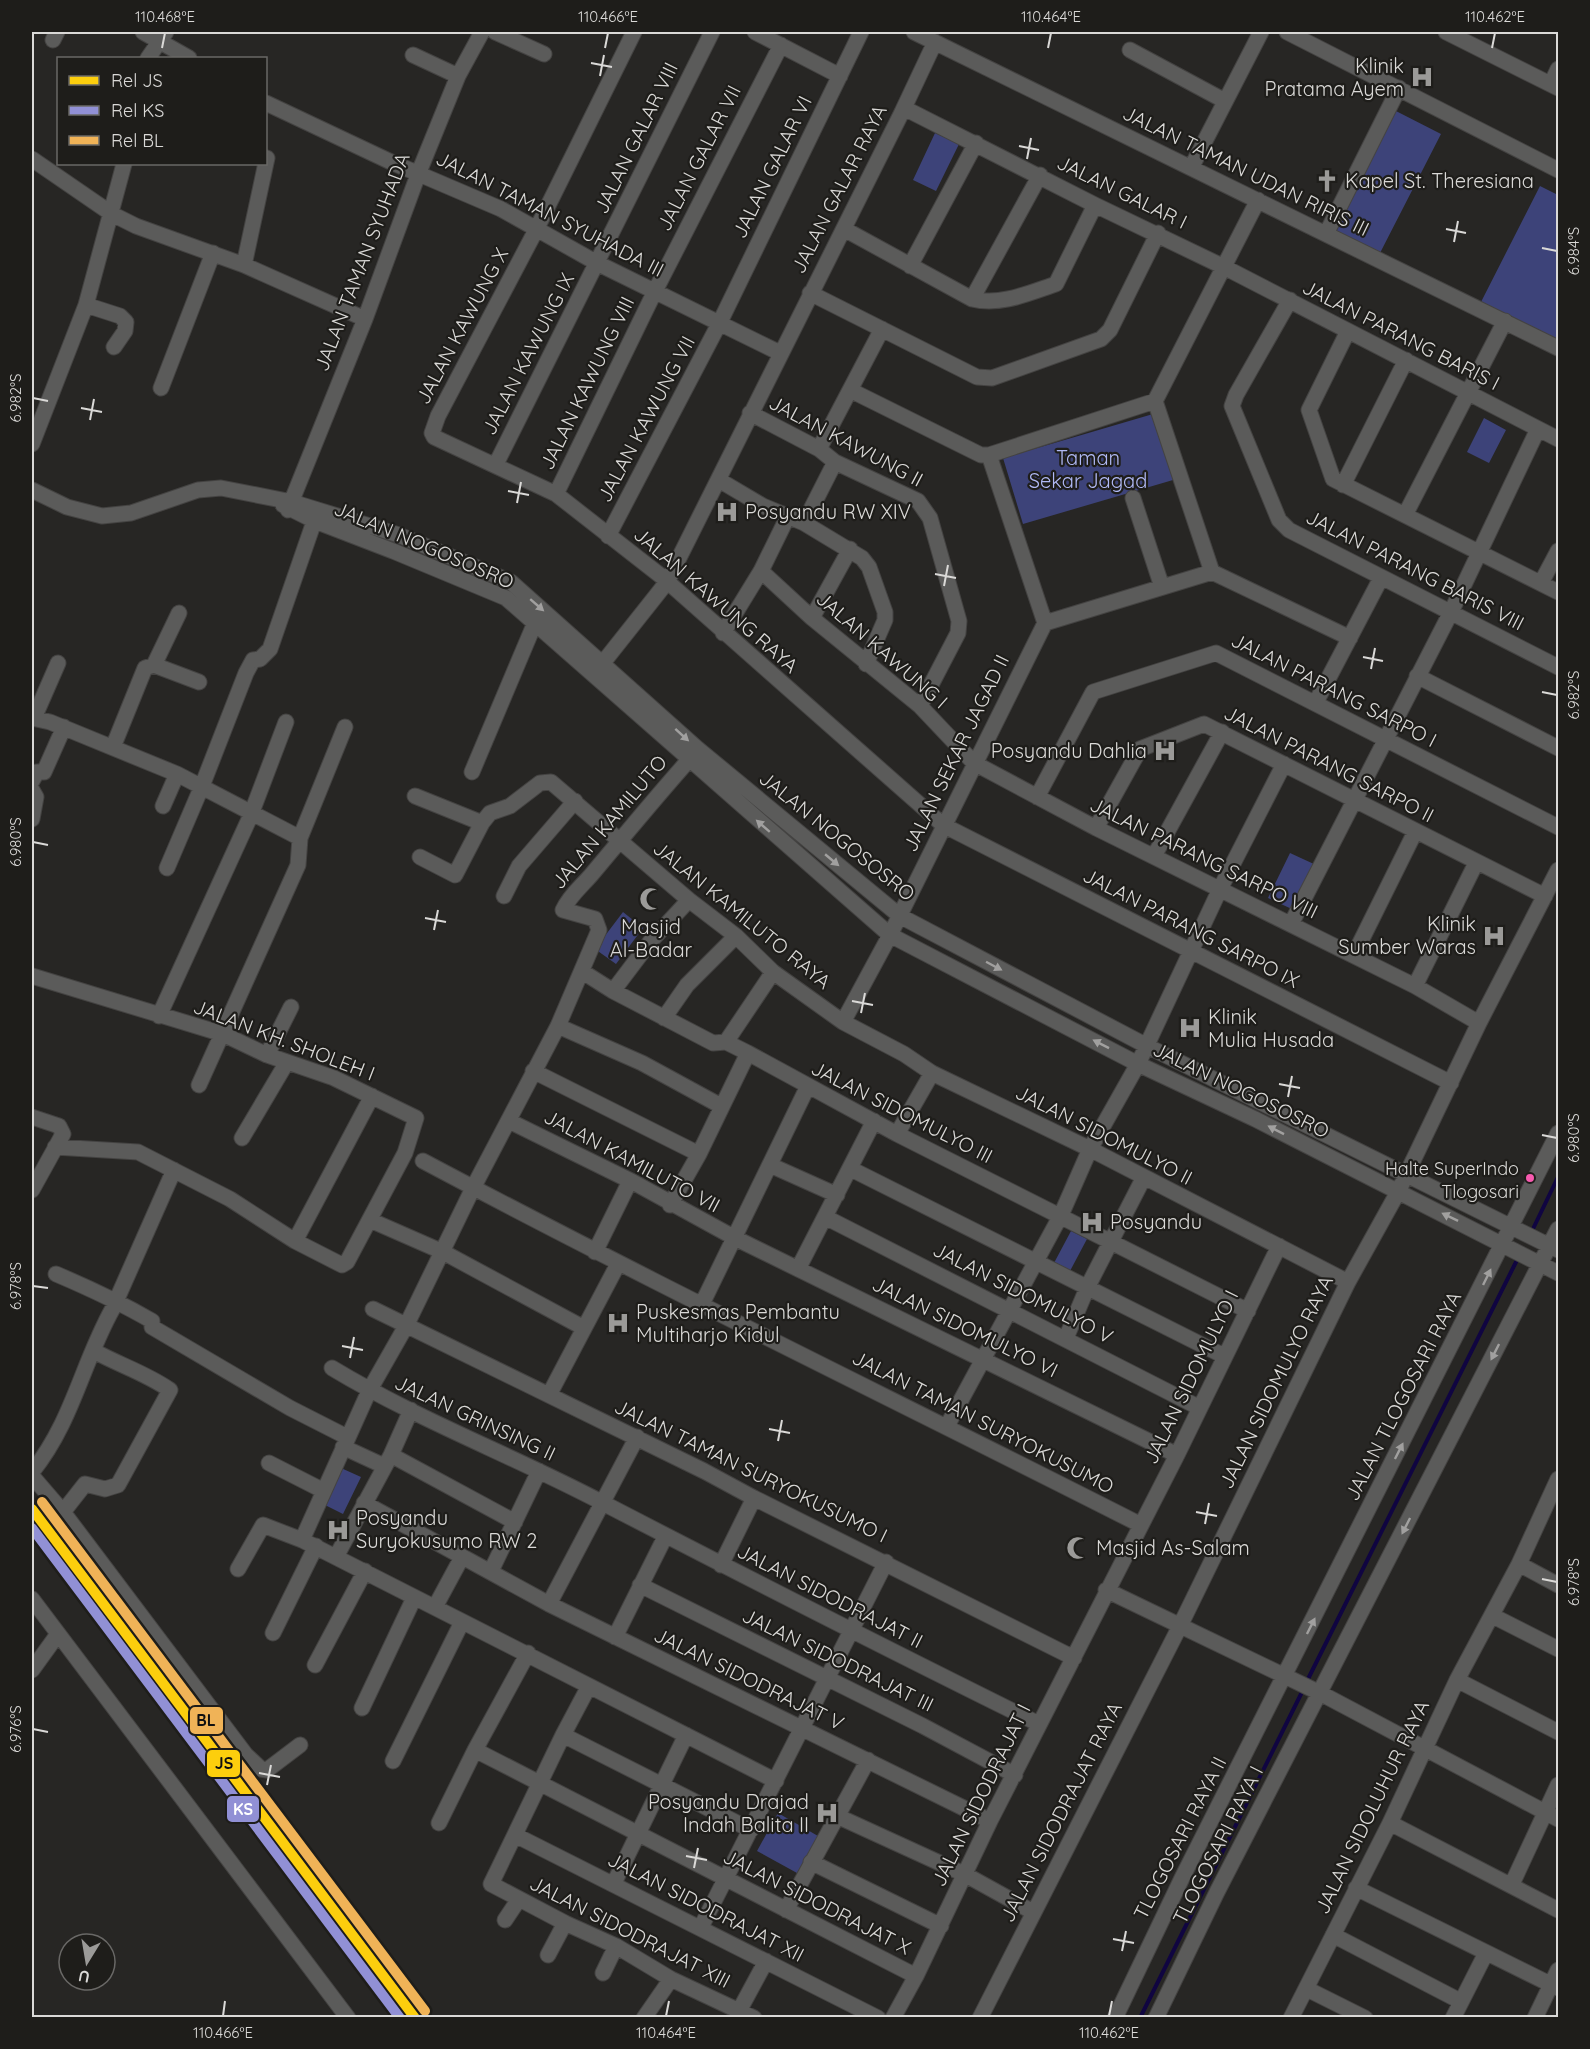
<svg xmlns="http://www.w3.org/2000/svg" width="1590" height="2049" font-family="Quicksand,sans-serif">
<style>
.green{fill:#3d4379}
.lines{fill:none;stroke-linecap:round;stroke-linejoin:round}
.stream{stroke:#100541;stroke-width:4}
.minor-casing{stroke:#444342;stroke-width:17}
.minor{stroke:#5b5b5a;stroke-width:15}
.rail-1-casing{stroke:#1e1d1a;stroke-width:15}
.rail-2-casing{stroke:#1e1d1a;stroke-width:15}
.rail-3-casing{stroke:#1e1d1a;stroke-width:15}
.rail-1{stroke:#fcce0d;stroke-width:10}
.rail-2{stroke:#9190d5;stroke-width:10}
.rail-3{stroke:#f0b357;stroke-width:10}
.oneway{fill:#a1a09f}
.ticks{fill:none;stroke:#dad9d7;stroke-width:2}
.bus-dot{fill:#f75aaf;stroke:#1e1d1a;stroke-width:2}
.labels{text-anchor:middle;stroke-width:4.5;stroke-linejoin:round;paint-order:stroke}
.bus-label{font-size:18px;fill:#dad9d7;stroke:#1e1d1a;text-anchor:end}
.poi-label{font-size:20px;fill:#dad9d7;stroke:#1e1d1a;text-anchor:start}
.street-label{font-size:20px;fill:#dad9d7;stroke:#1e1d1a}
.park-label{font-size:20px;fill:#b1baf6;stroke:#1e1d1a}
.line-badge{stroke:#1e1d1a;stroke-width:2}
.badge-label{font-size:16px;text-anchor:middle;font-weight:bold;fill:#fff}
.pale-badge-label{font-size:16px;text-anchor:middle;font-weight:bold;fill:#111}
.neatline{fill:none;stroke:#dad9d7;stroke-width:2}
.ticks-label{font-size:15px;text-anchor:middle;fill:#dad9d7}
</style>
<rect width="100%" height="100%" fill="#272624"/>
<path class="green" d="M1394 110 1441 134 1380 253 1333 229Z
M935 133 959 144 936 191 913 180Z
M1540 186 1558 195V341L1481 302Z
M1153 414 1173 480 1023 524 1003 458Z
M1484 418 1506 430 1489 463 1467 452Z
M1290 853 1316 865 1294 910 1268 898Z
M623 912 643 928 616 964 595 949Z
M1071 1231 1087 1239 1070 1271 1054 1263Z
M341 1468 361 1477 343 1514 323 1504Z
M778 1813 818 1836 797 1873 757 1851Z"/>
<g class="lines">
<path class="stream" d="M1531 1233 1558 1177
M1307 1681 1519 1256
M1140 2018 1304 1688"/>
<g class="minor-casing">
<path id="minor" d="M143 32 189 58
M495 32 544 54
M634 32 536 230 438 416 432 433 434 437 556 494 661 576 943 825 1451 1083
M755 32 840 76
M914 32 1558 348
M1287 32 1558 170
M1446 32 1558 88
M53 40 57 32
M1130 50 1225 101
M413 55 458 76
M148 58 166 32
M1551 84 1558 69
M266 103 391 162 501 209 597 263 780 353
M904 108 1095 205 1224 267 1558 439
M32 159 112 214 136 226 244 265 365 319
M1192 166 1261 32
M844 229 972 299C1001 306 1029 293 1056 284L1095 205
M1326 234 1399 88
M244 265 267 158
M910 266 976 143
M810 293 977 377 992 378 1101 339 1110 330 1158 233
M972 299 1040 175
M1290 300 1236 395 1232 406 1279 520 1289 530 1558 667
M86 305 120 316 126 322 125 331 114 347
M1348 331 1309 410 1333 479 1558 592
M161 388 213 253
M850 390 981 455H989
M1155 401 1212 572 1045 623 989 455Z
M1155 401 1258 200
M750 413 819 449 835 462 918 501 930 518 959 621 958 633 920 706
M32 444 86 305 124 164
M819 449 882 329
M496 464 712 32
M719 480 763 506 804 523 862 558 869 567 885 612V620L866 664
M1343 485 1406 360
M32 490 67 507 102 516 131 513 198 490 221 488 292 502 399 535 511 582 698 749 900 916 1147 1046 1558 1250
M556 494 655 291 781 45
M1133 498 1162 587
M283 505 315 521 393 551 506 598 890 935 1138 1064 1255 1119 1558 1273
M288 510 365 319 419 172 458 76 482 32
M1405 515 1505 321
M804 523 835 462
M608 536 720 322 861 32
M761 571 812 618 920 706 974 763 1096 828 1415 986 1479 1023
M1212 572 1350 638
M1541 583 1558 551
M812 618 850 549
M723 633 761 571 787 518
M154 665 179 613
M598 669 667 582 902 112 935 42
M1417 676 1558 748
M1316 702 1381 578
M32 718 50 722 177 774 300 838
M34 718 58 663
M113 747 145 668 154 665 199 682
M472 772 534 625
M32 781 37 772H44L64 727
M32 790 36 797 32 819
M415 796 482 823
M1037 797 1093 692 1216 653 1558 827
M163 806 177 774
M1096 828 1140 749 1204 724 1545 896
M1154 856 1222 732
M420 857 455 875 482 823 490 813 510 806 540 783 551 782 689 900 736 936 773 972 843 1022 904 1054 932 1073 1090 1149 1348 1282
M167 868 202 786 246 673 253 660 260 659 270 649 317 513
M504 896 519 866 575 801
M1291 924 1451 612 1538 429
M1354 955 1415 832
M583 972 613 991 713 1043 726 1042 748 1053 897 1134 1248 1311
M32 976 223 1034 267 1055 334 1078 416 1118 405 1153 347 1262 342 1265 295 1241 230 1199 138 1152 55 1147
M1415 986 1476 863
M613 991 650 942 689 900
M159 1016 250 817 286 722
M664 1018 687 985 736 936
M843 1022 890 935 1045 623
M558 1026 642 1063 721 1106
M726 1042 773 972
M267 1055 291 1007
M533 1071 699 1154
M199 1085 298 865 300 838 345 727
M32 1117 59 1126 63 1134 32 1190
M509 1121 633 1182 735 1238 1177 1455
M897 1134 932 1073
M242 1138 287 1062
M423 1161C660 1287 901 1403 1139 1524
M770 1165 837 1195
M851 1169 1224 1356
M670 1205 699 1154 748 1053
M825 1217 1200 1408
M370 1220 443 1252 584 1328
M295 1241 372 1096
M595 1252 630 1181
M798 1269 874 1121
M56 1274C89 1288 121 1303 152 1321V1327L290 1408 347 1437
M702 1304 807 1088
M373 1309 704 1471 754 1498 1074 1658
M1066 1338 1088 1286 1143 1179
M332 1368C418 1420 514 1456 603 1503 748 1578 893 1652 1039 1724
M549 1395 618 1264
M947 1426 1061 1215 1090 1149 1138 1064 1220 889 1284 764
M343 1447 384 1466
M391 1455 515 1522
M269 1463 322 1490
M32 1472C73 1421 82 1363 113 1308L174 1170
M32 1476 63 1512 246 1755 261 1769 267 1770 300 1745
M364 1503 549 1604 990 1821
M63 1512 85 1484 105 1489 118 1485 170 1390C146 1373 119 1365 94 1351
M302 1540 369 1391 406 1326 473 1188 558 1026 599 930 595 919 563 910C570 895 581 887 592 874 624 836 655 798 688 761
M337 1555 391 1455 411 1410
M1519 1564 1558 1585
M721 1565 754 1498
M238 1569 263 1525 302 1540 776 1781
M491 1571 539 1471
M640 1585 923 1726 1015 1775
M1106 1590 1320 1693 1558 1819
M32 1599 348 2018
M549 1604 637 1437
M435 1607 462 1557
M1493 1616 1558 1649
M273 1633 316 1546
M615 1637 665 1537
M315 1665 365 1571
M32 1670 58 1634
M1457 1680 1558 1732
M589 1686 563 1735 491 1884 565 1923 616 1946 671 1979 754 2018
M362 1708 414 1598
M563 1735 751 1830
M475 1750 916 1976
M393 1761 462 1622
M837 1816 966 1875 1033 1912
M439 1823 475 1750 528 1653
M1390 1823 1558 1910
M515 1835 878 2018
M811 1862 941 1926
M614 1883 686 1735
M1512 1884 1558 1785
M1356 1888 1558 1988
M786 1910 868 1760
M505 1920 519 1899
M701 1927 886 1562
M1333 1935 1460 2001
M548 1955 565 1923
M603 1973 616 1946
M1307 1989 1365 2018
M739 2011 766 1961
M644 2018 671 1979
M893 2018 916 1976 990 1821 1177 1455 1279 1246
M980 2018 1180 1626 1348 1282 1398 1192 1479 1023 1558 870
M1115 2018 1182 1878 1558 1133
M1156 2018 1217 1892 1558 1229
M1291 2018 1390 1823 1457 1680 1519 1564 1558 1479
M1453 2018 1486 1953
M1535 2018 1558 1970"/>
</g>
<use href="#minor" class="minor"/>
<g class="rail-1-casing">
<path id="rail-1" d="M32 1509 415 2018"/>
</g>
<g class="rail-2-casing">
<path id="rail-2" d="M32 1528 400 2018"/>
</g>
<g class="rail-3-casing">
<path id="rail-3" d="M42 1502 425 2011"/>
</g>
<use href="#rail-1" class="rail-1"/>
<use href="#rail-2" class="rail-2"/>
<use href="#rail-3" class="rail-3"/>
</g>
<defs><path id="oneway-solid" d="M-6-.8H1V-3.2L6.5 0L1 3.2V.8H-6Z" transform="scale(1.5)"/></defs>
<g class="oneway">
<use href="#oneway-solid" transform="translate(537 605) rotate(41)"/>
<use href="#oneway-solid" transform="translate(682 735) rotate(42)"/>
<use href="#oneway-solid" transform="translate(763 826) rotate(-139)"/>
<use href="#oneway-solid" transform="translate(832 860) rotate(40)"/>
<use href="#oneway-solid" transform="translate(994 966) rotate(28)"/>
<use href="#oneway-solid" transform="translate(1101 1044) rotate(-153)"/>
<use href="#oneway-solid" transform="translate(1276 1130) rotate(-153)"/>
<use href="#oneway-solid" transform="translate(1450 1217) rotate(-154)"/>
<use href="#oneway-solid" transform="translate(1487 1277) rotate(-64)"/>
<use href="#oneway-solid" transform="translate(1495 1352) rotate(117)"/>
<use href="#oneway-solid" transform="translate(1399 1451) rotate(-63)"/>
<use href="#oneway-solid" transform="translate(1406 1526) rotate(117)"/>
<use href="#oneway-solid" transform="translate(1311 1626) rotate(-63)"/>
</g>
<path class="ticks" d="M162 48 165 33M605 48 608 33M1048 48 1051 33M1492 48 1495 33M591 63 612 67M600 76 604 55M1019 146 1039 150M1027 159 1031 138M1446 229 1466 233M1454 242 1458 221M1542 248 1557 251M33 398 48 401M81 408 102 412M90 420 94 399M508 491 529 495M517 503 521 482M935 574 956 578M944 586 948 565M1363 657 1383 661M1371 669 1375 648M1542 692 1557 695M33 842 48 845M425 918 446 922M434 930 438 910M852 1001 873 1005M861 1013 865 993M1279 1084 1300 1088M1288 1097 1292 1076M1542 1135 1557 1138M33 1286 48 1288M342 1346 363 1350M350 1358 354 1337M769 1429 790 1433M778 1441 782 1420M1196 1512 1217 1516M1205 1524 1209 1503M1542 1579 1557 1582M33 1729 48 1732M259 1773 280 1777M267 1785 271 1765M686 1856 707 1860M694 1868 698 1848M1113 1939 1134 1943M1122 1951 1126 1931M223 2016 225 2001M666 2016 669 2001M1109 2016 1112 2001"/>
<defs>
<g id="hospital-bare" transform="scale(1.8)"><path d="M-5-5h3v3.5h4V-5h3V5h-3V1.5h-4V5h-3Z" fill="#9b9a98" stroke="#1e1d1a" stroke-width="2.5" paint-order="stroke"/></g>
<g id="church-bare" transform="scale(1.8)"><path d="M-1.2-6h2.4v3.5h3.3v2.4h-3.3V6h-2.4V-.1h-3.3v-2.4h3.3Z" fill="#9b9a98" stroke="#1e1d1a" stroke-width="2.5" paint-order="stroke"/></g>
<g id="mosque-bare" transform="scale(1.8)"><path d="M3.5-4.9A6 6 0 1 0 3.5 4.9A5 5 0 1 1 3.5-4.9Z" fill="#9b9a98" stroke="#1e1d1a" stroke-width="2.5" paint-order="stroke"/></g>
</defs>
<g fill-rule="evenodd">
<use href="#hospital-bare" x="1422" y="77"/>
<use href="#church-bare" x="1327" y="181"/>
<use href="#hospital-bare" x="727" y="512"/>
<use href="#hospital-bare" x="1165" y="751"/>
<use href="#mosque-bare" x="651" y="899"/>
<use href="#hospital-bare" x="1494" y="936"/>
<use href="#hospital-bare" x="1190" y="1028"/>
<use href="#hospital-bare" x="1092" y="1222"/>
<use href="#hospital-bare" x="618" y="1323"/>
<use href="#hospital-bare" x="338" y="1530"/>
<use href="#mosque-bare" x="1078" y="1548"/>
<use href="#hospital-bare" x="827" y="1813"/>
</g>
<circle class="bus-dot" cx="1530" cy="1178" r="5"/>
<g class="labels">
<g class="bus-label">
<text x="1519" y="1175">Halte SuperIndo<tspan x="1519" dy="23">Tlogosari</tspan></text>
</g>
<g class="poi-label">
<text x="1404" y="73" text-anchor="end">Klinik<tspan x="1404" dy="23">Pratama Ayem</tspan></text>
<text x="1345" y="188">Kapel St. Theresiana</text>
<text x="745" y="519">Posyandu RW XIV</text>
<text x="1147" y="758" text-anchor="end">Posyandu Dahlia</text>
<text x="1476" y="931" text-anchor="end">Klinik<tspan x="1476" dy="23">Sumber Waras</tspan></text>
<text x="651" y="934" text-anchor="middle">Masjid<tspan x="651" dy="23">Al-Badar</tspan></text>
<text x="1208" y="1024">Klinik<tspan x="1208" dy="23">Mulia Husada</tspan></text>
<text x="1110" y="1229">Posyandu</text>
<text x="636" y="1319">Puskesmas Pembantu<tspan x="636" dy="23">Multiharjo Kidul</tspan></text>
<text x="356" y="1525">Posyandu<tspan x="356" dy="23">Suryokusumo RW 2</tspan></text>
<text x="1096" y="1555">Masjid As-Salam</text>
<text x="809" y="1809" text-anchor="end">Posyandu Drajad<tspan x="809" dy="23">Indah Balita II</tspan></text>
</g>
<g class="street-label">
<text transform="translate(636 138) rotate(-64)" y="7">JALAN GALAR VIII</text>
<text transform="translate(699 158) rotate(-63)" y="7">JALAN GALAR VII</text>
<text transform="translate(772 167) rotate(-64)" y="7">JALAN GALAR VI</text>
<text transform="translate(1246 171) rotate(26)" y="7">JALAN TAMAN UDAN RIRIS III</text>
<text transform="translate(839 189) rotate(-63)" y="7">JALAN GALAR RAYA</text>
<text transform="translate(1122 192) rotate(26)" y="7">JALAN GALAR I</text>
<text transform="translate(550 214) rotate(27)" y="7">JALAN TAMAN SYUHADA III</text>
<text transform="translate(362 262) rotate(-69)" y="7">JALAN TAMAN SYUHADA</text>
<text transform="translate(462 326) rotate(-62)" y="7">JALAN KAWUNG X</text>
<text transform="translate(1401 335) rotate(27)" y="7">JALAN PARANG BARIS I</text>
<text transform="translate(528 354) rotate(-63)" y="7">JALAN KAWUNG IX</text>
<text transform="translate(587 383) rotate(-64)" y="7">JALAN KAWUNG VIII</text>
<text transform="translate(646 419) rotate(-62)" y="7">JALAN KAWUNG VII</text>
<text transform="translate(846 441) rotate(28)" y="7">JALAN KAWUNG II</text>
<text transform="translate(424 545) rotate(23)" y="7">JALAN NOGOSOSRO</text>
<text transform="translate(1415 570) rotate(27)" y="7">JALAN PARANG BARIS VIII</text>
<text transform="translate(716 600) rotate(41)" y="7">JALAN KAWUNG RAYA</text>
<text transform="translate(882 650) rotate(41)" y="7">JALAN KAWUNG I</text>
<text transform="translate(1334 690) rotate(27)" y="7">JALAN PARANG SARPO I</text>
<text transform="translate(956 753) rotate(-64)" y="7">JALAN SEKAR JAGAD II</text>
<text transform="translate(1329 764) rotate(27)" y="7">JALAN PARANG SARPO II</text>
<text transform="translate(609 822) rotate(-50)" y="7">JALAN KAMILUTO</text>
<text transform="translate(837 836) rotate(39)" y="7">JALAN NOGOSOSRO</text>
<text transform="translate(1204 858) rotate(26)" y="7">JALAN PARANG SARPO VIII</text>
<text transform="translate(742 915) rotate(39)" y="7">JALAN KAMILUTO RAYA</text>
<text transform="translate(1191 928) rotate(27)" y="7">JALAN PARANG SARPO IX</text>
<text transform="translate(284 1040) rotate(21)" y="7">JALAN KH. SHOLEH I</text>
<text transform="translate(1241 1090) rotate(26)" y="7">JALAN NOGOSOSRO</text>
<text transform="translate(902 1112) rotate(27)" y="7">JALAN SIDOMULYO III</text>
<text transform="translate(1104 1135) rotate(27)" y="7">JALAN SIDOMULYO II</text>
<text transform="translate(632 1161) rotate(28)" y="7">JALAN KAMILUTO VII</text>
<text transform="translate(1023 1293) rotate(27)" y="7">JALAN SIDOMULYO V</text>
<text transform="translate(965 1327) rotate(26)" y="7">JALAN SIDOMULYO VI</text>
<text transform="translate(1191 1377) rotate(-64)" y="7">JALAN SIDOMULYO I</text>
<text transform="translate(1276 1382) rotate(-64)" y="7">JALAN SIDOMULYO RAYA</text>
<text transform="translate(1403 1396) rotate(-63)" y="7">JALAN TLOGOSARI RAYA</text>
<text transform="translate(475 1418) rotate(25)" y="7">JALAN GRINSING II</text>
<text transform="translate(983 1422) rotate(27)" y="7">JALAN TAMAN SURYOKUSUMO</text>
<text transform="translate(751 1471) rotate(26)" y="7">JALAN TAMAN SURYOKUSUMO I</text>
<text transform="translate(830 1596) rotate(27)" y="7">JALAN SIDODRAJAT II</text>
<text transform="translate(838 1660) rotate(26)" y="7">JALAN SIDODRAJAT III</text>
<text transform="translate(749 1679) rotate(26)" y="7">JALAN SIDODRAJAT V</text>
<text transform="translate(981 1795) rotate(-64)" y="7">JALAN SIDODRAJAT I</text>
<text transform="translate(1372 1807) rotate(-64)" y="7">JALAN SIDOLUHUR RAYA</text>
<text transform="translate(1061 1812) rotate(-63)" y="7">JALAN SIDODRAJAT RAYA</text>
<text transform="translate(1180 1838) rotate(-63)" y="7">TLOGOSARI RAYA II</text>
<text transform="translate(1218 1845) rotate(-63)" y="7">TLOGOSARI RAYA I</text>
<text transform="translate(817 1902) rotate(27)" y="7">JALAN SIDODRAJAT X</text>
<text transform="translate(706 1907) rotate(27)" y="7">JALAN SIDODRAJAT XII</text>
<text transform="translate(630 1932) rotate(27)" y="7">JALAN SIDODRAJAT XIII</text>
</g>
<g class="park-label">
<text x="1088" y="465">Taman<tspan x="1088" dy="23">Sekar Jagad</tspan></text>
</g>
</g>
<g class="line-badge">
<rect x="189" y="1706" width="35" height="29" rx="6" fill="#f0b357"/>
<rect x="206" y="1749" width="35" height="29" rx="6" fill="#fcce0d"/>
<rect x="226" y="1795" width="34" height="28" rx="6" fill="#9190d5"/>
</g>
<g class="badge-label">
<text x="243" y="1815">KS</text>
</g>
<g class="pale-badge-label">
<text x="206" y="1726">BL</text>
<text x="224" y="1769">JS</text>
</g>
<rect width="1590" height="2049" fill="none" stroke="#1e1d1a" stroke-width="66"/>
<rect x="57" y="57" width="210" height="108" fill="#1e1d1a" stroke="#696866" stroke-width="1.5"/>
<rect x="69" y="76" width="30" height="9" fill="#fcce0d" stroke="#696866" stroke-width="1.5"/>
<text x="111" y="87" font-size="18" fill="#dad9d7">Rel JS</text>
<rect x="69" y="106" width="30" height="9" fill="#9190d5" stroke="#696866" stroke-width="1.5"/>
<text x="111" y="117" font-size="18" fill="#dad9d7">Rel KS</text>
<rect x="69" y="136" width="30" height="9" fill="#f0b357" stroke="#696866" stroke-width="1.5"/>
<text x="111" y="147" font-size="18" fill="#dad9d7">Rel BL</text>
<g transform="translate(87 1962) rotate(191)"><circle r="28" fill="#1e1d1a" stroke="#696866" stroke-width="1.5"/>
<path d="M0-4.5L10 22L0 15L-10 22Z" fill="#9b9a98"/>
<text y="-9" font-size="16" font-weight="bold" text-anchor="middle" fill="#dad9d7">U</text>
</g>
<rect x="33" y="33" width="1524" height="1983" class="neatline"/>
<g class="ticks-label">
<text x="165" y="22">110.468°E</text>
<text x="608" y="22">110.466°E</text>
<text x="1051" y="22">110.464°E</text>
<text x="1495" y="22">110.462°E</text>
<text transform="translate(1574 251) rotate(-90)" y="5">6.984°S</text>
<text transform="translate(16 398) rotate(-90)" y="5">6.982°S</text>
<text transform="translate(1574 695) rotate(-90)" y="5">6.982°S</text>
<text transform="translate(16 842) rotate(-90)" y="5">6.980°S</text>
<text transform="translate(1574 1138) rotate(-90)" y="5">6.980°S</text>
<text transform="translate(16 1286) rotate(-90)" y="5">6.978°S</text>
<text transform="translate(1574 1582) rotate(-90)" y="5">6.978°S</text>
<text transform="translate(16 1729) rotate(-90)" y="5">6.976°S</text>
<text x="223" y="2038">110.466°E</text>
<text x="666" y="2038">110.464°E</text>
<text x="1109" y="2038">110.462°E</text>
</g>
</svg>
